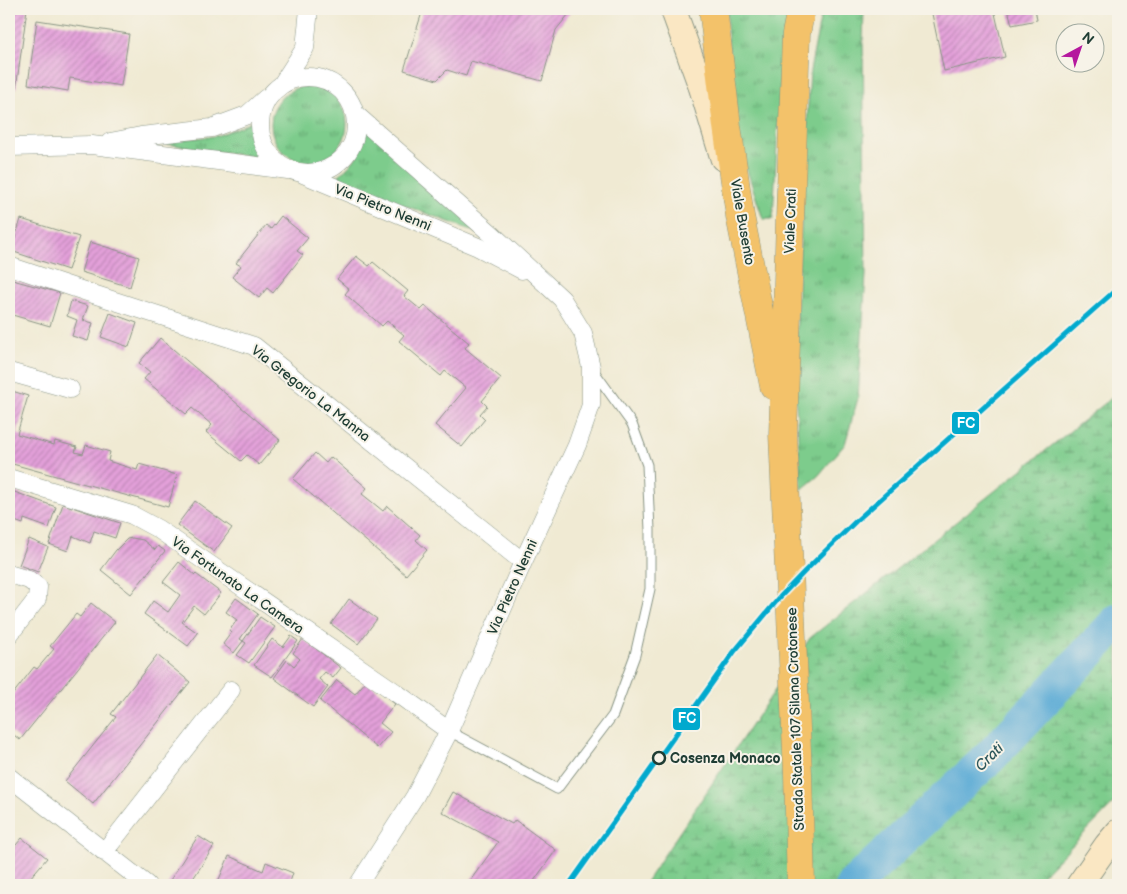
<svg xmlns="http://www.w3.org/2000/svg" width="1127" height="894" font-family="'Balsamiq Sans',sans-serif">
<style>
.grass{fill:url(#grass-tufts);stroke:#4e8460}
.wetland{fill:url(#wetland-marsh);stroke:#4e8460}
.lines{fill:none;stroke-linecap:round;stroke-linejoin:round}
.river{stroke:#5babd5;stroke-width:35}
.building{fill:url(#building-hatch)}
.lane-casing{stroke:#889484;stroke-width:11}
.street-casing{stroke:#889484;stroke-width:19}
.secondary-casing{stroke:#889484;stroke-width:27}
.primary-casing{stroke:#889484;stroke-width:29}
.lane{stroke:#fff;stroke-width:9}
.street{stroke:#fff;stroke-width:18}
.secondary{stroke:#fae7c3;stroke-width:25}
.primary{stroke:#f3c26a;stroke-width:28}
.rail-1-casing{stroke:#f7f3e8;stroke-width:9}
.rail-1{stroke:#00a9ce;stroke-width:5}
.stop-dot{fill:#f7f3e8;stroke:#1f3d34;stroke-width:2.5}
.labels{text-anchor:middle;stroke-width:4;stroke-linejoin:round;paint-order:stroke}
.street-label{font-size:14px;fill:#1f3d34;stroke:#f7f3e8}
.stop-label{font-size:14px;font-weight:bold;fill:#1f3d34;stroke:#f7f3e8;text-anchor:start}
.water-label{font-size:15px;font-style:italic;fill:#2e585c;stroke:#f7f3e8}
.line-badge{stroke:#f7f3e8;stroke-width:2}
.badge-label{font-size:14px;text-anchor:middle;font-weight:bold;fill:#fff}
</style>
<defs>
<pattern id="grass-tufts" width="24" height="20" patternUnits="userSpaceOnUse" patternTransform="scale(1.25)"><rect width="24" height="20" fill="#7dcc8c"/><path d="M3 7l-1-3M5 7V3M7 7l1-3M15 17l-1-3M17 17v-4M19 17l1-3" fill="none" stroke="#66a773"/></pattern>
<pattern id="wetland-marsh" width="20" height="14" patternUnits="userSpaceOnUse" patternTransform="scale(1.25)"><rect width="20" height="14" fill="#7dcc8c"/><path d="M1 5h8M5 5V1M11 12h8M15 12V8" fill="none" stroke="#66a773"/></pattern>
<pattern id="building-hatch" width="6" height="6" patternUnits="userSpaceOnUse" patternTransform="scale(1.25)"><rect width="6" height="6" fill="#e4a0da"/><path d="M-1 1l2-2M0 6l6-6M5 7l2-2" fill="none" stroke="#b884b2"/></pattern>
</defs>
<rect width="100%" height="100%" fill="#f7f3e8"/>
<filter id="ink" filterUnits="userSpaceOnUse"><feTurbulence type="fractalNoise" baseFrequency=".02" numOctaves="2"/><feDisplacementMap in="SourceGraphic" scale="10" xChannelSelector="R" yChannelSelector="G"/><feConvolveMatrix kernelMatrix="1 2 1 2 8 2 1 2 1" color-interpolation-filters="sRGB"/></filter>
<filter id="wash" filterUnits="userSpaceOnUse"><feTurbulence type="fractalNoise" baseFrequency=".0096" numOctaves="4" result="noise"/><feDisplacementMap in="SourceGraphic" scale="20" xChannelSelector="R" yChannelSelector="G"/><feGaussianBlur stdDeviation="1.12" result="paint"/><feColorMatrix in="noise" values="0 0 0 0 0 0 0 0 0 0 0 0 0 0 0 0 0 1.4 0 .05"/><feComposite in="paint" operator="in"/></filter>
<g filter="url(#wash)">
<rect width="100%" height="100%" fill="#f0ead3"/>
<path class="grass" d="M727 9H791L782 47 773 219H763L740 149 727 30Z
M822 9H864L863 42 866 274 858 398 845 444 818 476 801 490 795 387 798 282 810 71Z
M271 124a38 38 0 1 1 76 0a38 38 0 1 1-76 0Z
M252 122 256 145 262 158 154 142 216 136Z
M366 128 484 235 334 179C354 164 362 153 366 128Z"/>
<path class="wetland" d="M1118 393V799L1033 885H644L810 638Z"/>
<g class="lines">
<path class="river" d="M853 885 989 758 1118 621"/>
</g>
<g id="blocks">
<path class="building" d="M9 9H27L16 89 9 88Z
M423 9H573L556 30 542 81 471 61 466 76 447 70 437 80 404 70Z
M931 9H994L1005 57 944 71Z
M1008 9H1035L1037 20 1012 25Z
M37 20 129 34 121 86 70 78 68 91 28 84Z
M281 216 308 238 297 251 303 255 273 293 267 288 259 298 232 277 241 266 236 263 266 225 271 229Z
M21 219 79 237 68 270 11 251Z
M90 242 139 257 130 287 81 272Z
M356 256 369 266 373 262 408 291 404 296 421 310 425 306 469 343 465 348 501 378 482 401 487 406 480 414 485 419 462 447 435 425 466 388 445 371 441 376 399 341 404 335 387 321 382 326 345 294 349 289 337 279Z
M9 279 60 293 50 326 9 314Z
M71 301 88 306 83 320 93 323 88 341 72 336 77 320 67 316Z
M110 313 137 323 129 347 101 337Z
M160 338 280 440 259 465 247 455 241 461 206 432 212 425 192 408 186 414 144 379 150 372 139 363Z
M9 390 28 396 17 434 54 445 55 441 77 447 75 452 83 454 86 445 110 452 108 461 137 470 139 464 177 475 168 507 9 463Z
M315 453 326 463 331 457 367 488 362 494 372 502 383 511 387 506 420 535 416 540 427 550 406 575 293 479Z
M9 490 56 507 49 528 24 519 23 524 9 519Z
M195 501 232 528 214 552 177 525Z
M63 504 120 523 115 538 94 531 90 543 73 536 68 551 49 544Z
M132 538 143 540 155 550 158 546 165 551 131 594 101 570 116 550 127 539Z
M29 539 48 547 38 572 19 565Z
M179 562 195 575 196 574 221 593 204 614 194 606 182 622 198 633 188 646 144 614 153 601 168 612 180 595 163 582Z
M236 598 258 614 240 639 243 641 234 653 223 644 231 633 229 631 237 620 226 612Z
M349 599 377 619 358 644 331 624Z
M91 603 115 622 20 740 9 731V699L34 667 37 669 54 649 50 646 76 614 80 617Z
M260 617 275 627 249 663 237 655 246 643 243 641Z
M291 636 298 641 272 677 254 665 272 639 283 647Z
M303 639 341 668 333 678 325 672 319 679 328 687 313 707 274 678 287 660 294 666 300 659 293 653Z
M157 655 190 682 93 804 65 781 116 717 111 714Z
M337 680 355 694 366 681 395 704 380 723 391 732 377 748 320 701Z
M453 792 512 824 515 820 556 850 531 885H467L498 842 442 812Z
M198 836 214 846 189 885H167Z
M22 838 47 858 24 885H9V853Z
M229 856 263 871 266 862 293 873 289 885H219L217 884Z"/>
</g>
</g>
<g filter="url(#ink)">
<use href="#blocks" fill-opacity="0" stroke="#889484" stroke-width="1"/>
<g class="lines">
<g class="lane-casing">
<path id="lane" d="M449 731 557 789 613 715 635 655 650 589V530L647 465 632 424 593 370"/>
</g>
<g class="street-casing">
<path id="street" d="M260 125a48 48 0 1 1 96 0a48 48 0 1 1-96 0Z
M282 84 305 48 309 9
M354 113 495 237 562 299 583 333 591 367V405L577 445 523 562 449 731 415 796 358 885
M110 142 141 136 212 128 247 115 266 98
M9 147 92 145 288 170
M303 174 478 247 522 270
M9 266 87 292 254 346 523 562
M9 372 70 389
M9 478 132 515 158 529 395 692 449 731
M9 574 29 580 38 587 37 599 9 635
M9 777 147 885
M104 852 231 690"/>
</g>
<g class="secondary-casing">
<path id="secondary" d="M673 9 702 89 723 158
M1079 885 1107 845 1118 832"/>
</g>
<g class="primary-casing">
<path id="primary" d="M713 9 727 126 740 216 774 386
M801 885 798 774 783 434 796 34 801 9"/>
</g>
<use href="#lane" class="lane"/>
<use href="#street" class="street"/>
<use href="#secondary" class="secondary"/>
<use href="#primary" class="primary"/>
<g class="rail-1-casing">
<path id="rail-1" d="M569 885 734 652 780 597 805 571 856 521 1118 288"/>
</g>
<use href="#rail-1" class="rail-1"/>
</g>
</g>
<circle class="stop-dot" cx="659" cy="758" r="6"/>
<g class="labels">
<g class="street-label">
<text transform="translate(383 207) rotate(22)" y="5">Via Pietro Nenni</text>
<text transform="translate(790 221) rotate(-88)" y="5">Viale Crati</text>
<text transform="translate(743 222) rotate(80)" y="5">Viale Busento</text>
<text transform="translate(311 393) rotate(38)" y="5">Via Gregorio La Manna</text>
<text transform="translate(238 585) rotate(35)" y="5">Via Fortunato La Camera</text>
<text transform="translate(512 587) rotate(-66)" y="5">Via Pietro Nenni</text>
<text transform="translate(795 719) rotate(-92)" y="5">Strada Statale 107 Silana Crotonese</text>
</g>
<g class="stop-label">
<text x="670" y="763">Cosenza Monaco</text>
</g>
<g class="water-label">
<text transform="translate(989 757) rotate(-45)" y="5">Crati</text>
</g>
</g>
<g class="line-badge">
<rect x="951" y="411" width="29" height="24" rx="5" fill="#00a9ce"/>
<rect x="672" y="707" width="29" height="24" rx="5" fill="#00a9ce"/>
</g>
<g class="badge-label">
<text x="966" y="428">FC</text>
<text x="687" y="723">FC</text>
</g>
<rect width="1127" height="894" fill="none" stroke="#f7f3e8" stroke-width="30"/>
<g transform="translate(1080 48) rotate(40)"><circle r="24" fill="#f7f3e8" stroke="#a1aaa0"/>
<path d="M0-4L9 19L0 12L-9 19Z" fill="#b5179e"/>
<text y="-8" font-size="14" font-weight="bold" text-anchor="middle" fill="#1f3d34">N</text>
</g>
</svg>
